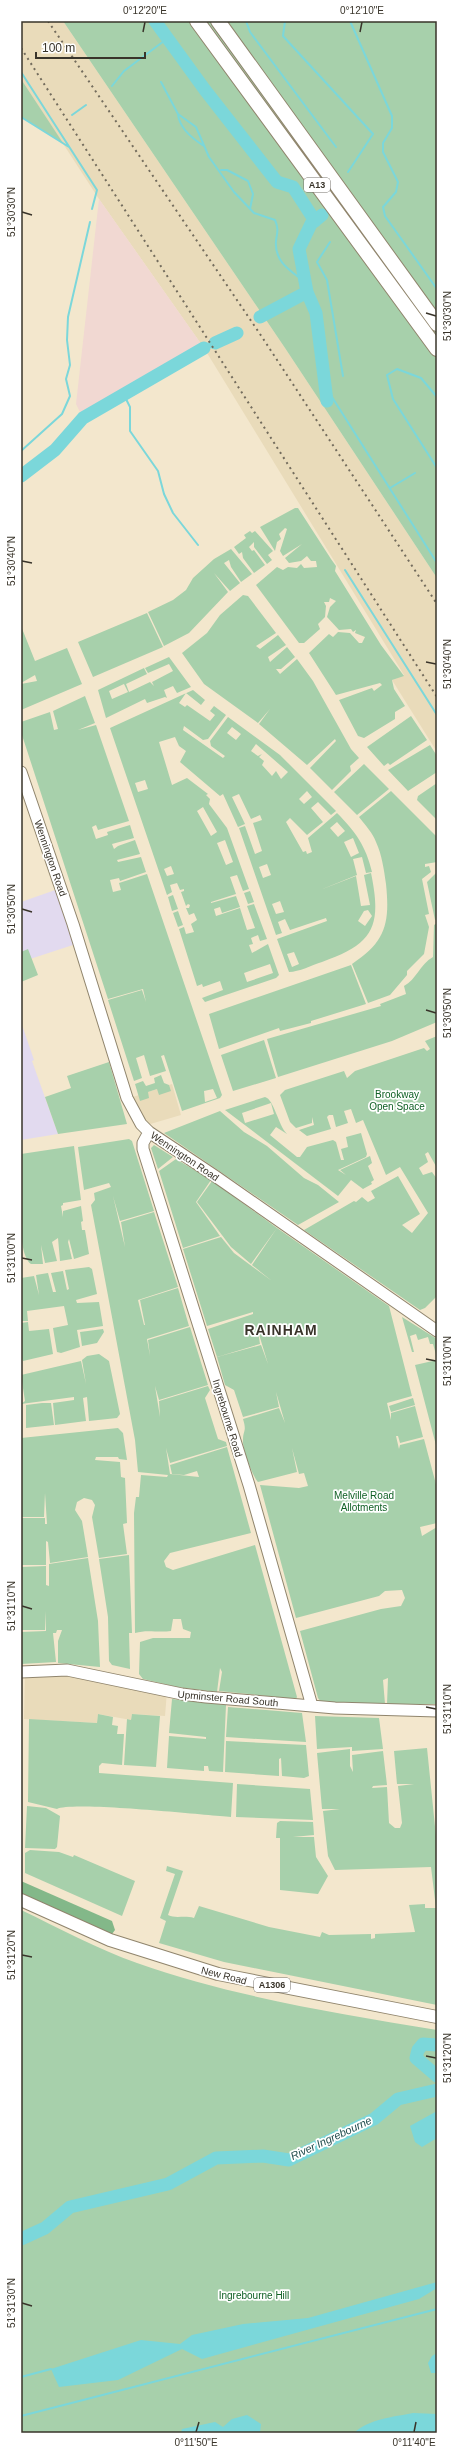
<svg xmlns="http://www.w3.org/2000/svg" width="458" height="2454" font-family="Helvetica,sans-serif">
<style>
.built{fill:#e9dbba}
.industrial{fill:#f1d8d2}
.education{fill:#e2daef}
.green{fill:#a7d0ab;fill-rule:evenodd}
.forest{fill:#83b889}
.water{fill:#7bd7da}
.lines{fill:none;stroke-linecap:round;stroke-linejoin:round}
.stream{stroke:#7bd7da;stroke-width:2}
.river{stroke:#7bd7da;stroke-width:13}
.secondary-casing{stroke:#90856d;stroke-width:13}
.primary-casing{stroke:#90856d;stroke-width:14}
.highway-casing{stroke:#90856d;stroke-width:16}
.secondary{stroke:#fff;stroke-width:11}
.primary{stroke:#fff;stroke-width:12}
.highway{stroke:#fff;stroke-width:14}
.rail{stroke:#736c5d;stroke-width:2;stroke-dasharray:2 4;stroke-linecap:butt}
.ticks{fill:none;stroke:#39342a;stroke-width:1.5}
.labels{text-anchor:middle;stroke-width:3.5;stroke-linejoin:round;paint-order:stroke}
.shield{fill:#fff;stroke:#74716a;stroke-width:1}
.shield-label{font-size:9px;font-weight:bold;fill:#39342a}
.street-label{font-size:10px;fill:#39342a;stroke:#fff}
.park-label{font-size:10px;fill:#106025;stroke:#fff}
.water-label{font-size:11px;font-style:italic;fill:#234e4f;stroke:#fff}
.district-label{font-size:14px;font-weight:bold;letter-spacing:1px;fill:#39342a;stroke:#fff}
.neatline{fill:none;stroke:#39342a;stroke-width:1.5}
.ticks-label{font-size:10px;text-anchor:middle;fill:#39342a}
</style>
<rect width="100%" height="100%" fill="#f3e7cd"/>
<path class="built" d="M21 21H63L285 348 437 578V752L392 680 404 675 204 348 99 199 21 79Z
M172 1084 181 1115 147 1125 136 1107 133 1097Z
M47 1669 167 1691 165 1716 132 1714 131 1720 98 1714 97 1723 24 1719 25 1672Z"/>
<path class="industrial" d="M99 199 204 348 83 418 76 404Z"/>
<path class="education" d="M61 888 79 943 24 961 21 960V902Z
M21 1022 34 1060 32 1061 58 1134 21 1140Z"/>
<path class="green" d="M63 21H437V578L285 348Z
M21 79 63 143 21 117Z
M295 508H298L331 559 336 566 335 571 381 645 404 676 392 680 394 689 405 706 395 712V719L364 738 358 736 339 700 372 688 374 691 382 685 380 683 336 695 309 653 329 634 333 637 338 632 350 633 359 643H362L365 637 355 633 356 630 353 632 351 629 339 630 327 617 330 607 336 601 330 598 329 602H324L326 606 325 617 318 624 320 629 304 643H299L256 585 277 567 283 570 288 567 297 568 301 564 304 568 317 567 316 561H311L307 556 301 561 289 563 285 558 302 544 283 556 280 551 287 529 285 528 279 534 281 539 277 542 275 551 260 527Z
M250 531 252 533 255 531 273 551 268 555 272 560 267 564 254 547V542L249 547 252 551 254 550 265 565 254 573 243 558 242 552 239 554 234 547 246 538 244 535Z
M231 549 252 574 241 582 231 567 229 560 224 563 240 583 230 591 214 573 228 592 189 633 164 646 148 612 173 600 186 590 193 578 214 559Z
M243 595 248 596 276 633 256 646 260 649 278 635 286 645 268 657 270 662 287 647 295 657 281 669H276L280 674 297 659 313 681 351 749 359 758 350 766 351 771 332 790 310 768 336 741 335 739 307 765 259 724 270 709 258 723 204 684 182 653 207 633 220 615Z
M147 613 163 647 93 677 78 642Z
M21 626 35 661 67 648 82 684 21 710V684L37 681 35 675 21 683Z
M169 657 191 687 177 693 173 686 164 690 167 698 165 697 147 703 145 699 106 718 98 690 144 668 147 674 126 684 129 692 150 682 154 686 152 682 173 671 169 664 148 673 145 668ZM124 684 128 692 112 699 109 691Z
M193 690 205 700 201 705 186 693 179 703 185 707 187 705 210 721 215 715 210 711 214 706 226 715 208 739 203 740 184 726 183 730 223 758 225 756 211 746 210 741 228 717 280 755 336 811 331 815 318 802 311 808 323 822 307 835 290 818 286 822 303 852 306 851 307 854 312 852 308 838 337 813C355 831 366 846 372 872L366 873 362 857 353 859 357 875 320 890 356 876 361 906 370 905 364 875 371 873C382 926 374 944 322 962 312 965 299 972 289 972L277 939 327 921 326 918 290 930 285 919 278 922 282 933 276 935 239 828 245 826 255 854 262 851 253 823 262 820 260 815 251 819 239 794 232 797 245 824 238 827 223 794 220 796 180 762 186 751 179 746 175 737 159 742 172 785 187 778 208 794 206 795 210 799 209 804 227 828 249 889 243 891 237 875 230 877 236 894 211 902V903L236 896 240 907 222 913 220 907 214 909 216 916 240 908 247 930 255 928 247 906 254 904 267 939 260 941 258 935 251 938 253 944 249 945 252 953 268 944 279 975 276 978 205 1002 202 998 223 990 220 981 203 987 202 984 197 986 179 929 184 927 186 934 194 932 191 924 197 920 194 913 189 915 186 908H189L190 905 188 904 186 906 181 892 184 891V889L180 890 177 883 170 885 172 892 167 895 110 728ZM232 727 241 734 236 740 227 733ZM256 744 288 772 281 779 276 771 272 776 262 765 264 761 259 757 262 754 258 756 251 751ZM145 780 148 789 138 792 135 783ZM307 791 312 797 304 804 299 799ZM203 807 217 832 211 836 197 811ZM337 822 345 831 338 837 330 828ZM353 838 359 853 351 857 344 842ZM225 840 233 862 226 865 217 843ZM267 864 271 875 263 878 259 867ZM171 866 174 874 167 876 164 869ZM280 901 284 912 276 914 272 904ZM368 910 372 916 365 926 358 921 364 911ZM294 952 299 964 292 967 287 954ZM270 964 273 973 247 982 244 973Z
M85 696 95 723 78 730 96 725 129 821 98 830 96 825 92 827 96 839 108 835 107 832 130 825 134 838 112 844 114 849 118 846 135 840 140 854 117 860 118 862 141 857 146 872 120 881 119 878 110 880 113 892 121 890 119 883 147 874 222 1095 220 1098 182 1111 164 1055 161 1056 166 1071 150 1076 144 1055 136 1058 142 1078 134 1081 108 1000 142 990 146 1002 143 989 108 999 21 732V722L50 712 54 730 58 729 53 711ZM213 1089 217 1098 205 1102 204 1091Z
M411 716 427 740 390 765 388 763 384 766 367 747Z
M430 745 437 756V772L408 791 388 770Z
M364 764 389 789 357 815 334 792Z
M437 783V820L417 800 418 796Z
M391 791 437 837V862L425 864V867L429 866 431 872 422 879 429 914 425 915 429 927 424 954 407 971V975L390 995 368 1003 352 964C386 942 390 923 386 884 384 870 382 855 376 842 373 833 365 825 359 817Z
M437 872V919L435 920 427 882Z
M250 891 254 902 248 904 244 893Z
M173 895 178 909 172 911 168 897Z
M178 911 183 925 178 927 173 913Z
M437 923V1022L392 1041 278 1077 267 1039 381 1006 380 1004 406 994 404 986C416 980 420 964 433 957L434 925Z
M28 949 38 975 21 982V952Z
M351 965 366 1004 311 1021V1023L280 1031 279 1028 219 1049 209 1014Z
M437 1036V1168L428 1152 425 1154 428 1162 419 1168 423 1175 432 1172 437 1179V1296L425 1308 420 1310 304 1230 354 1201 356 1202 362 1197 368 1202 375 1198 371 1191 398 1176 420 1214 402 1225 412 1233 428 1213 400 1167 386 1175 363 1120 356 1123 351 1109 344 1111 348 1123 336 1127 333 1115H329L327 1117 331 1129 307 1136 299 1130 314 1125 312 1117V1123L296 1128 290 1122 280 1095 285 1090 344 1071 347 1078 355 1071 424 1048 427 1051 430 1049 425 1041Z
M264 1040 276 1078 233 1091 221 1055Z
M109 1062 127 1124 58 1134 45 1097 71 1088 67 1076Z
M161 1075 164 1083 169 1085 171 1091 159 1095 157 1089 148 1092 149 1098 140 1101 135 1084 143 1081 146 1086 155 1083 154 1078Z
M265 1097C274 1099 278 1125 287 1134L276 1127 270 1135 297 1157H300L307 1147 333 1140 336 1142 341 1160H344L341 1149 348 1147 346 1137 361 1133 367 1154 366 1157 338 1170 346 1175 340 1170 370 1156 372 1163 368 1166 374 1180 371 1182 372 1184 363 1189 351 1180 338 1196 225 1110ZM271 1103 274 1114 245 1123 242 1113Z
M220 1111 244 1132 267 1146 304 1178 318 1185 339 1202 298 1225 164 1133Z
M129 1139 132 1141 154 1211 120 1221 113 1196 125 1247 121 1222 154 1212 178 1287 138 1300 144 1325H145L140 1300 178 1288 189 1326 147 1339 150 1356 148 1340 190 1327 208 1385 159 1400 155 1386 160 1417 159 1401 208 1386 210 1390 205 1398 218 1439 226 1442 227 1446 170 1463 166 1448 170 1474 199 1477 197 1471 184 1475 172 1474 170 1465 227 1447 251 1533 170 1553 164 1561 166 1567 173 1570 255 1545 297 1697 296 1699 219 1691 222 1672 220 1668 217 1692 177 1687 143 1679 139 1674 140 1642 153 1638H190L191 1632 183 1629 181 1619H173L171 1631C157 1633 148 1629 135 1633L134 1513 136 1497H139L141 1475 167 1477 168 1475 138 1472 135 1440 91 1205 95 1200 94 1193 111 1187 109 1183 84 1190 78 1147Z
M154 1145 173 1157 158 1169 151 1148Z
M74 1146 81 1200 63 1203V1205L61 1206 63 1217V1211L81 1206 83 1221 81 1222 82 1230H85L89 1254 74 1259 69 1239 68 1242 72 1259 60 1261 58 1238 52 1242 57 1261 45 1263 41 1245 43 1264H31C15 1254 21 1174 21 1154Z
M176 1159 211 1180 196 1202 220 1236 183 1248 159 1171Z
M212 1181 277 1228 251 1264 231 1247 197 1202Z
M277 1228 389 1306 412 1396 387 1403 391 1420V1413L415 1406 423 1437 400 1443 398 1436H396L399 1449 400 1445 424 1439 437 1488V1523L420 1527 422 1536 437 1527V1704H387L388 1678 383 1680 385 1704 321 1702 318 1698 300 1631 381 1609 401 1606 405 1598 402 1590 385 1591 379 1596 296 1618 260 1485 299 1488 308 1486 304 1473 299 1474 292 1448 297 1472 258 1482C252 1475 242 1448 243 1440 243 1430 247 1432 243 1419L279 1408 285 1423 276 1392 279 1407 243 1417 234 1390 225 1385 217 1357 261 1345 268 1364 258 1331 260 1344 217 1357 208 1329 253 1314V1312L207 1326 183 1249 221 1237 234 1253 272 1281 252 1265Z
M89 1267 92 1269 97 1294 76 1300 77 1303 99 1302 103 1326 77 1330 80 1347 61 1353 57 1352 53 1328 68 1325 64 1306 27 1311 28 1321H21V1278L34 1276 39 1295 36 1275 48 1273 53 1292H56L51 1273 63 1271 67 1290 69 1289 65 1270Z
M402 1317 437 1339V1358L433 1344H430L428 1337 418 1340 416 1334 410 1336 414 1352H412Z
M28 1322 29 1331 49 1329 53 1354 23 1361 21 1357V1323Z
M103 1329 104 1332 97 1343 82 1346 80 1332Z
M99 1354 109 1361 120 1414 117 1418 89 1421 87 1397 83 1398 86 1421 55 1425 53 1403 74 1400V1397L21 1404 25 1401 21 1375 81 1361 86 1384 82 1360 87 1356Z
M437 1360V1449L415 1365Z
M413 1398 415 1405 391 1412 389 1406Z
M42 1403H51L54 1425 26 1428V1405Z
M118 1428 123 1433 127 1460 119 1459 118 1457H96L95 1460 120 1462 121 1477 125 1478 127 1523 123 1524 127 1554 99 1558 92 1517 95 1505 92 1500 84 1498 77 1502 75 1510 82 1521 88 1557 50 1563 48 1542 46 1541V1565H21V1518H45V1524H47L45 1493 44 1517H21V1438Z
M129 1555 132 1633H129L130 1669 112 1665 109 1661 108 1617 99 1559Z
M88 1558 98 1621 100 1667 58 1663V1641L62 1630H57L56 1633H53L56 1662 21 1664V1632L46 1631 45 1611V1630H21V1567L46 1566V1585L49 1586V1564Z
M172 1699 226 1705 223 1772 209 1771 208 1766H204V1771L167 1768 169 1736 206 1739V1737L169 1733Z
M228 1707 302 1713 306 1742 226 1737Z
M98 1714 113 1717 112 1725 118 1726 117 1734H124L122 1765 102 1763 99 1766V1773L233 1783 231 1817C203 1815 72 1801 57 1809L28 1802 29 1719 97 1723Z
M132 1714 160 1716 156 1767 124 1765 127 1719 131 1720Z
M315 1716 379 1718 383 1749 352 1751V1747L317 1749Z
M226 1741 306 1745 309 1776 304 1778 282 1776 281 1758 279 1759V1776L225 1772Z
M427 1748 437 1846V2005L224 1962 159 1943 166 1921 160 1918 175 1874 166 1871 167 1866 183 1871 168 1915C176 1919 184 1915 194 1918L199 1906 269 1927 320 1937 322 1932 329 1935 371 1934V1939L375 1938V1934L415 1932 409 1905 425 1904V1908H436L431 1867 335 1870 328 1856 323 1811 340 1809H322L317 1753 350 1749V1766L353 1772 352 1755 383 1751 387 1785 373 1786 372 1788 387 1787 389 1823 395 1828H400L402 1823 398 1786 414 1784H397L394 1751Z
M237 1784 310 1789 313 1820 236 1817Z
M27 1806 46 1808 60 1816 57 1847 55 1849 25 1848Z
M280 1821 313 1822 314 1835 293 1837H314L316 1857 328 1876 318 1894 280 1890V1838H276L277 1823Z
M30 1850 59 1852 73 1857 74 1855 135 1881 122 1916 25 1873V1853Z
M21 1910C59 1928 97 1949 137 1963 233 1997 336 2013 437 2030V2433H21Z"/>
<path class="forest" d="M21 1881 112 1921 115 1930 112 1934 63 1915 21 1894Z"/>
<path class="water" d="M437 2111V2138L422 2147 415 2142 410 2126Z
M437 2282V2288L419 2299 202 2359 182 2349 118 2380 59 2387 51 2369 141 2340 180 2344 192 2335 243 2324 308 2318Z
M437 2353V2373H431L428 2363 432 2356Z
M413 2413 437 2414V2433H354C369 2419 393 2417 413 2413Z
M247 2415 261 2424 260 2433H181L182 2429 215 2422 223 2427 232 2419Z"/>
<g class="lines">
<path class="stream" d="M246 21 250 32 336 147
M285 21 283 36 373 134 348 172
M350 21 392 116V128L383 143V152L398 182 396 192 383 207 385 216 437 289
M21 72 97 190 92 209
M161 82 178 114 196 127 209 157 234 192 254 213 275 220C279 229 277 233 276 241 274 262 291 271 305 282
M112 86 124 71 168 38
M178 114C179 128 193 139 204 146
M72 115 86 105
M21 117 69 147
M221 170H227L248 181 253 194 250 209
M330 242 317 262 327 280 343 376
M325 386 437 563
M124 395 130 407V431L158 471 164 494 173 513 198 545
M437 397 421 378 397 369 387 375 393 399 437 468
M21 451 62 414 70 396 66 379 70 365 67 340 68 317 90 222
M390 488 415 473
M345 570 437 715
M21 2377 51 2369
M21 2416 437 2309"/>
<path class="river" d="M155 21 205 90 277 182 293 187 315 221
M322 215 311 224 299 249 307 292 316 313 327 401
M260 317 307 292
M215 343 237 333
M21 476 55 450 83 418 204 348
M437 2045 423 2044 418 2050 416 2058 437 2076
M21 2239 45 2228 70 2207 168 2184 216 2158 263 2156 289 2160 374 2119 398 2099 437 2090"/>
<g class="secondary-casing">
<path id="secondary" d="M21 772 73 924 127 1098 141 1124 149 1132 215 1176 437 1331
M149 1132 143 1143V1149L249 1485 312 1706
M21 1672 67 1670 182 1694 206 1697 335 1708 437 1711"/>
</g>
<g class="primary-casing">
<path id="primary" d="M21 1900 110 1940 218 1974 437 2017"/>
</g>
<g class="highway-casing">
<path id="highway" d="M197 21 437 349
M218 21 437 324"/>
</g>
<use href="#secondary" class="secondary"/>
<use href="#primary" class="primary"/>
<use href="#highway" class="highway"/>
<path class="rail" d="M48 21 262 337 437 604
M21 48 437 697"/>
</g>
<path class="ticks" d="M143 32 145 22M360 32 362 22M22 212 32 215M426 313 436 316M22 561 32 563M426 662 436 664M22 909 32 912M426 1010 436 1013M22 1258 32 1260M426 1359 436 1361M22 1606 32 1609M426 1707 436 1709M22 1955 32 1957M426 2056 436 2058M22 2303 32 2306M196 2432 199 2422M414 2432 416 2422"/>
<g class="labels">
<g class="shield">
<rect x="304" y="178" width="26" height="14" rx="3"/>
<rect x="254" y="1978" width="36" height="14" rx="3"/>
</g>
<g class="shield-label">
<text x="317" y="188">A13</text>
<text x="272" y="1988">A1306</text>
</g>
<g class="street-label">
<text transform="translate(51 858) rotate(71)" y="4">Wennington Road</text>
<text transform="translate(185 1156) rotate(34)" y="4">Wennington Road</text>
<text transform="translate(228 1418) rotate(73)" y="4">Ingrebourne Road</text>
<text transform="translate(228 1698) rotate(5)" y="4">Upminster Road South</text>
<text transform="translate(224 1975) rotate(14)" y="4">New Road</text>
</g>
<g class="park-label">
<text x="397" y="1098">Brookway<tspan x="397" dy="12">Open Space</tspan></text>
<text x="364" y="1499">Melville Road<tspan x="364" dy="12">Allotments</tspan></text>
<text x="254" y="2299">Ingrebourne Hill</text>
</g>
<g class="water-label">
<text transform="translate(331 2138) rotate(-25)" y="4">River Ingrebourne</text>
</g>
<g class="district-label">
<text x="281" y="1335">RAINHAM</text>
</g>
</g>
<rect width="458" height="2454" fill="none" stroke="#ffffff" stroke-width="44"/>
<path d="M36 52v6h109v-6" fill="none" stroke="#39342a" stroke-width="2"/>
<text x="42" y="52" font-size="12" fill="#39342a" stroke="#ffffff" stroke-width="3" paint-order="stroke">100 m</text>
<rect x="22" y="22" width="414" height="2410" class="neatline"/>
<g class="ticks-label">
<text x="145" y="14">0°12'20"E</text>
<text x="362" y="14">0°12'10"E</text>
<text transform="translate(11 212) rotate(-90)" y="4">51°30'30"N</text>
<text transform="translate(447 316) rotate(-90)" y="4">51°30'30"N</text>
<text transform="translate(11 561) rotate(-90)" y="4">51°30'40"N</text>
<text transform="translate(447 664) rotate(-90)" y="4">51°30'40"N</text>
<text transform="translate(11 909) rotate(-90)" y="4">51°30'50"N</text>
<text transform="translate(447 1013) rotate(-90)" y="4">51°30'50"N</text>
<text transform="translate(11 1258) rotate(-90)" y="4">51°31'00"N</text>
<text transform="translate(447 1361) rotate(-90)" y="4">51°31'00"N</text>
<text transform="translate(11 1606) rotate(-90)" y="4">51°31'10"N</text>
<text transform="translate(447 1709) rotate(-90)" y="4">51°31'10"N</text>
<text transform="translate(11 1955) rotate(-90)" y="4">51°31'20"N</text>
<text transform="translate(447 2058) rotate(-90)" y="4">51°31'20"N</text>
<text transform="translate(11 2303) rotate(-90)" y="4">51°31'30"N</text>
<text x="196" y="2446">0°11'50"E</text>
<text x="414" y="2446">0°11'40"E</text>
</g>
</svg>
